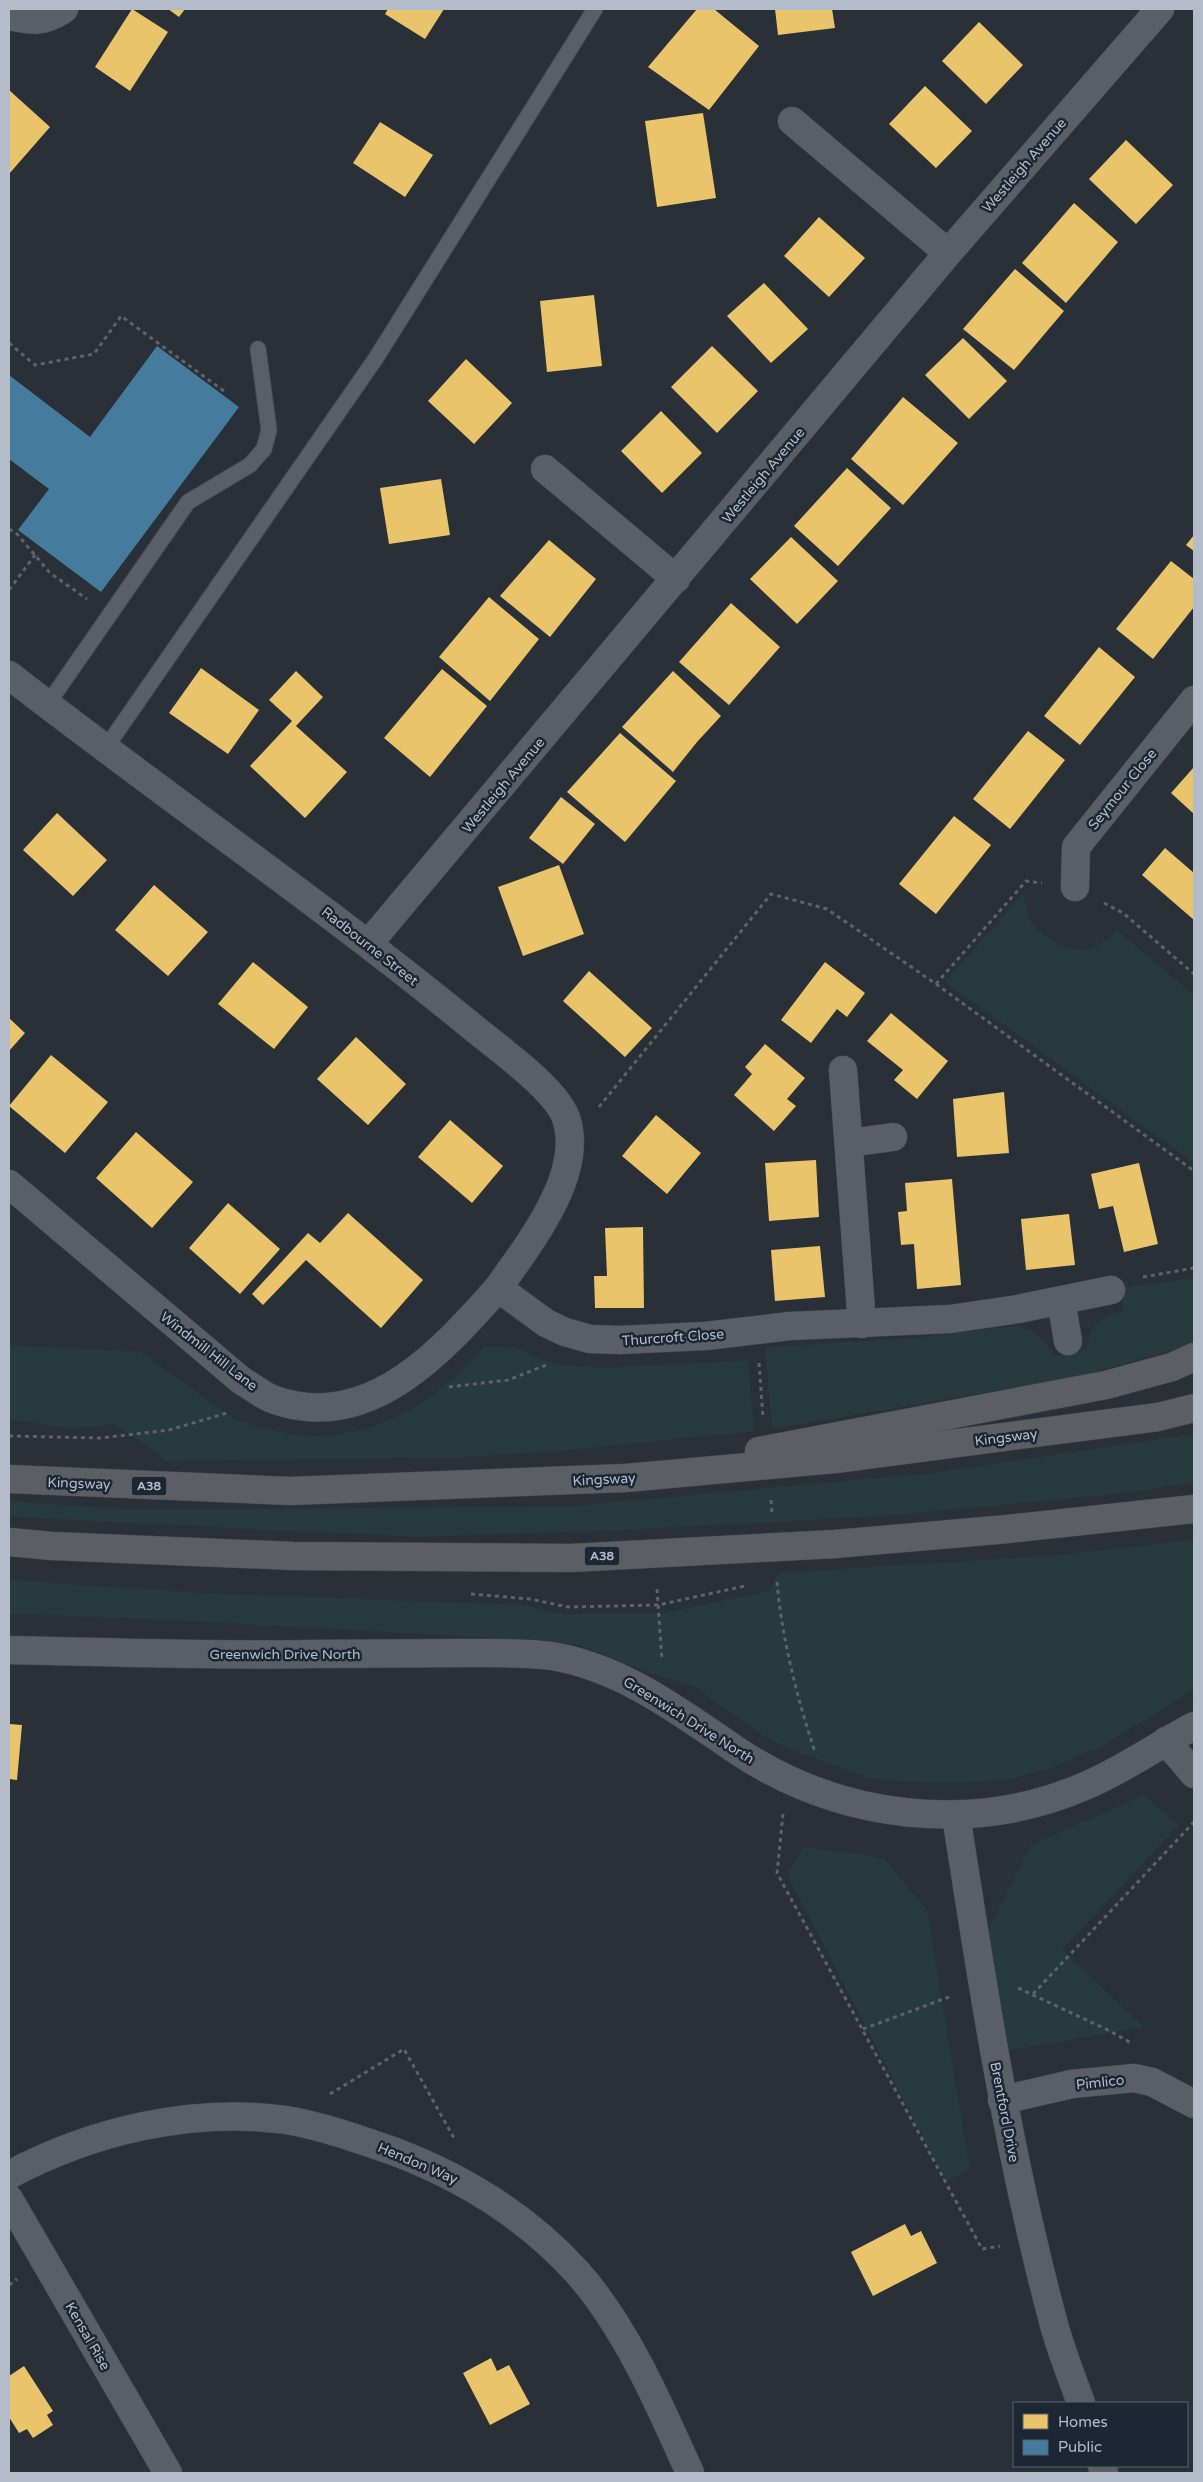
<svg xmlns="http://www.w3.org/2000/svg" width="1203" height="2482" font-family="'Varela Round',sans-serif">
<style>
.green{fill:#273a3e}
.homes{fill:#e9c46a}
.public{fill:#457b9d}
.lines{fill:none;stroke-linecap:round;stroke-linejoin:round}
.service-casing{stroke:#484c53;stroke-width:17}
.minor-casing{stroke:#484c53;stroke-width:29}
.tertiary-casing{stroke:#484c53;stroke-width:29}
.trunk-casing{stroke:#474c53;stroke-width:29}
.path{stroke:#5d636a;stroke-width:3;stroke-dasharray:4 4;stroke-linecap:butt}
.service{stroke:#5a5e66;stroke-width:15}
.minor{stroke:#5a5e66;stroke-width:28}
.tertiary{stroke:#5a5e66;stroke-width:28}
.trunk{stroke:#5b5f64;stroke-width:28}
.labels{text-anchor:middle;stroke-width:5;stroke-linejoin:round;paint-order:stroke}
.shield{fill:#1d2633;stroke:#878f9c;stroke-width:1}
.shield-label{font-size:12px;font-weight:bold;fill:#b4bcc9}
.street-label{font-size:14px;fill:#b4bcc9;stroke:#1d2633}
</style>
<rect width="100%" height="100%" fill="#2a3038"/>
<path class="green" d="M1024 893C1025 902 1026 913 1030 920 1040 936 1068 953 1088 949 1098 947 1110 937 1118 931L1194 995V1163L945 982Z
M1194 1278V1342L1190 1345 1077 1377 772 1429 765 1347 914 1338 1016 1326C1036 1330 1044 1338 1054 1356L1087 1349C1089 1326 1100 1316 1123 1311V1288Z
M9 1345 141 1352 234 1419C255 1427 294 1436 316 1436 355 1436 401 1419 431 1396 451 1382 468 1363 485 1346L517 1348 545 1361 563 1365 606 1368 748 1360 754 1431 550 1452 462 1457 167 1461 115 1424 75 1428 9 1420Z
M1194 1434V1483L1106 1495 883 1516 625 1530 420 1537 9 1517V1501L138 1510 572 1506 932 1473Z
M1194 1540V1690L1104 1745 1054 1767 1011 1779 963 1783 903 1782 869 1778 789 1749 762 1735 695 1687 652 1674 582 1646 552 1641 130 1618 9 1614V1580L202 1593 528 1605 556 1614H659L769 1591 779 1573 1047 1556Z
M1144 1795 1179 1825 1062 1950 1144 2027 1007 2051 987 1933 1031 1845Z
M803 1847 884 1858 927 1910 970 2170 946 2181 787 1875Z"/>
<path class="homes" d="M132 9 168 32 130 91 95 67Z
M168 9H185L179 17Z
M388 9H444L425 39 385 14Z
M697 9H714L759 46 709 110 648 67Z
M775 9H832L835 28 778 35Z
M979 22 1023 65 986 104 942 61Z
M925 86 972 131 936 168 889 124Z
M9 90 50 127 9 174Z
M703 113 716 198 657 207 645 121Z
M380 122 433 155 405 197 353 163Z
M1126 140 1173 185 1136 224 1089 179Z
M1074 203 1118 242 1066 303 1022 263Z
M819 217 865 258 829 297 784 256Z
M1015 269 1064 311 1014 370 963 329Z
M764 283 808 329 771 363 727 316Z
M594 295 602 366 547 372 540 301Z
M963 338 1007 381 969 419 925 375Z
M712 346 758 391 717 433 671 387Z
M466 359 512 403 474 444 428 401Z
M903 397 958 443 903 505 851 459Z
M661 411 702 453 662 493 621 451Z
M847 468 891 508 838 566 794 526Z
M441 479 450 535 389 544 380 488Z
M1194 535V551L1186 545Z
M791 537 838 581 797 624 750 579Z
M549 540 596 579 550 637 500 596Z
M1171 561 1194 579V607L1153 659 1116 629Z
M489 597 539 639 490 701 439 657Z
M731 603 780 647 729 705 679 662Z
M1099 647 1135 677 1080 745 1044 716Z
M201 668 259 710 228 754 169 713Z
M442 669 487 706 430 777 384 738Z
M296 671 323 697 296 726 347 772 305 818 250 766 292 721 269 700Z
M673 671 721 716 697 742 673 772 622 727Z
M1028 731 1065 760 1010 829 973 799Z
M620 733 676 781 625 842 567 792Z
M1194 767V814L1171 793Z
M561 797 595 824 563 864 529 838Z
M57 813 107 860 73 896 23 850Z
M954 816 991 845 936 914 899 884Z
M1165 848 1194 873V920L1142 875Z
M559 865 584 934 523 956 498 887Z
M154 885 208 932 168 976 115 930Z
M253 962 308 1007 274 1049 218 1004Z
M825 962 865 993 847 1017 837 1009 811 1043 781 1020Z
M589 971 652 1028 625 1057 563 1001Z
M891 1013 948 1061 917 1099 894 1080 903 1070 867 1041Z
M9 1018 25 1033 9 1051Z
M356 1037 406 1084 368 1125 317 1079Z
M765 1044 805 1078 787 1099 796 1106 774 1131 734 1095 752 1074 745 1067Z
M51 1055 108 1102 65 1153 9 1106Z
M1004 1092 1009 1153 957 1157 953 1099Z
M656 1115 701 1153 667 1194 622 1156Z
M450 1120 503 1166 472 1203 418 1157Z
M136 1132 193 1182 152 1228 96 1178Z
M816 1160 819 1217 769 1221 765 1163Z
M1139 1163 1158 1244 1124 1252 1113 1206 1099 1209 1091 1174Z
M952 1179 961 1285 917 1289 914 1244 901 1245 898 1212 907 1211 905 1183Z
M228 1203 280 1249 240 1294 189 1248Z
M348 1213 423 1280 381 1328 306 1260 263 1305 252 1294 308 1233 320 1243Z
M1069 1214 1075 1265 1026 1270 1021 1219Z
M643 1227 644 1308H595L594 1276H607L605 1228Z
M820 1246 825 1297 775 1301 771 1250Z
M9 1724 22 1725 17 1780 9 1779Z
M905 2224 911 2236 921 2231 937 2263 873 2296 851 2252Z
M491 2358 497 2371 509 2365 530 2404 490 2425 463 2373Z
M24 2366 53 2411 47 2415 53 2425 33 2438 27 2429 19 2433 9 2417V2376Z"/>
<path class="public" d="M157 346 239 407 101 592 18 530 49 489 9 459V375L90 437Z"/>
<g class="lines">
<g class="service-casing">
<path id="service" d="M47 705 188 502 250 465 264 449 269 430 258 349
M105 749 376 358 595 9"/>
</g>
<g class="minor-casing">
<path id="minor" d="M792 121 948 253
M545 469 676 579
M9 675C163 795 324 905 475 1029 499 1049 559 1091 567 1121 583 1177 528 1245 498 1288L546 1323 565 1332 590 1339 619 1340 706 1336 790 1326 950 1319 1018 1309 1111 1290
M1075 887 1076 847 1194 700
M369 943 948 253 1160 9
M843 1070 862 1324
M849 1143 893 1137
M1061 1300 1068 1341
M9 1650C109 1652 209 1656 308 1654 360 1654 412 1653 464 1653 493 1653 523 1652 552 1656 623 1668 680 1712 739 1752 841 1819 972 1835 1085 1786 1123 1770 1158 1745 1194 1726
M1166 1741 1194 1774
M956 1815C982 1984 1008 2152 1052 2317 1059 2346 1071 2375 1081 2403
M1002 2100 1072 2084 1134 2078 1152 2082 1194 2104
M9 2175C91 2131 192 2107 286 2120 322 2126 358 2139 393 2151 462 2177 527 2217 577 2272 626 2327 660 2406 690 2473
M9 2199 168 2473
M1102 2466 1104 2473"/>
</g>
<g class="tertiary-casing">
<path id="tertiary" d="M9 16C33 21 43 23 64 9
M9 1184 242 1381C253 1387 264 1397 275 1400 369 1433 442 1351 498 1288"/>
</g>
<g class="trunk-casing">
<path id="trunk" d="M759 1451 1106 1385 1172 1367 1194 1357
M9 1479 290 1491 626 1478 835 1459 1158 1417 1194 1408
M9 1542 52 1546 294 1556 571 1558 835 1544 1008 1529 1194 1509"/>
</g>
<path class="path" d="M9 343 35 365 94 354 121 316 224 391
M9 529 17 534 50 573 87 599
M9 590 35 555
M1104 903 1123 913 1194 974
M936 984 1194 1171
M599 1107 771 894 827 909 936 984 1026 881 1042 883
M1143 1277 1194 1268
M759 1363 763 1417
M449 1387 508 1380 549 1364
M9 1436 101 1438 169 1430 227 1413
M771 1500 772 1514
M777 1582C782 1639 797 1698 815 1752
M657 1589 662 1660
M471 1594 530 1599 568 1607 658 1605 745 1586
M783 1814 777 1873 982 2249 1000 2246
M1018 1988 1110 2031 1131 2043
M1033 1994 1194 1822
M863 2029 949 1997
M330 2094 404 2049 454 2138
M9 2285 17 2279"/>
<use href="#service" class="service"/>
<use href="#minor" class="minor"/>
<use href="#tertiary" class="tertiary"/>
<use href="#trunk" class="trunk"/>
</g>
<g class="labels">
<g class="shield">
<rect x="131.5" y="1476.5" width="35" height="19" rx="4"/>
<rect x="584.5" y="1546.5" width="35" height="19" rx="4"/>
</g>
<g class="shield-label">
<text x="149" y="1490">A38</text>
<text x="602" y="1560">A38</text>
</g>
<g class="street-label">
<text transform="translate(1024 165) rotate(-49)" y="5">Westleigh Avenue</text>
<text transform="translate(763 475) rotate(-50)" y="5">Westleigh Avenue</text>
<text transform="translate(503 785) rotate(-50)" y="5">Westleigh Avenue</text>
<text transform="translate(1122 789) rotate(-51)" y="5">Seymour Close</text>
<text transform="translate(370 946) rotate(38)" y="5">Radbourne Street</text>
<text transform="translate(673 1337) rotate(-4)" y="5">Thurcroft Close</text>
<text transform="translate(209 1351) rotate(38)" y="5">Windmill Hill Lane</text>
<text transform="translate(1006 1437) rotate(-7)" y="5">Kingsway</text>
<text transform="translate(604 1479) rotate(-3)" y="5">Kingsway</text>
<text transform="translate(79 1483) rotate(2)" y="5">Kingsway</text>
<text x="285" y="1659">Greenwich Drive North</text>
<text transform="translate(689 1720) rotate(32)" y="5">Greenwich Drive North</text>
<text transform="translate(1100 2082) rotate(-6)" y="5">Pimlico</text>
<text transform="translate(1005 2112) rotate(79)" y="5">Brentford Drive</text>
<text transform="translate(418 2163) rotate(23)" y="5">Hendon Way</text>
<text transform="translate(88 2336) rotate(60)" y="5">Kensal Rise</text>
</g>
</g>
<rect width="1203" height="2482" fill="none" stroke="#b4bcc9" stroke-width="20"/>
<rect x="1013" y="2402" width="175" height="65" fill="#1d2633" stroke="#59626f"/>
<rect x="1023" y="2414" width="25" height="15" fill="#e9c46a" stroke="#59626f"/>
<text x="1058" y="2427" font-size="15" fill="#b4bcc9">Homes</text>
<rect x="1023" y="2440" width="25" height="15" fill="#457b9d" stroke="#59626f"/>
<text x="1058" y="2452" font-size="15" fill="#b4bcc9">Public</text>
</svg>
